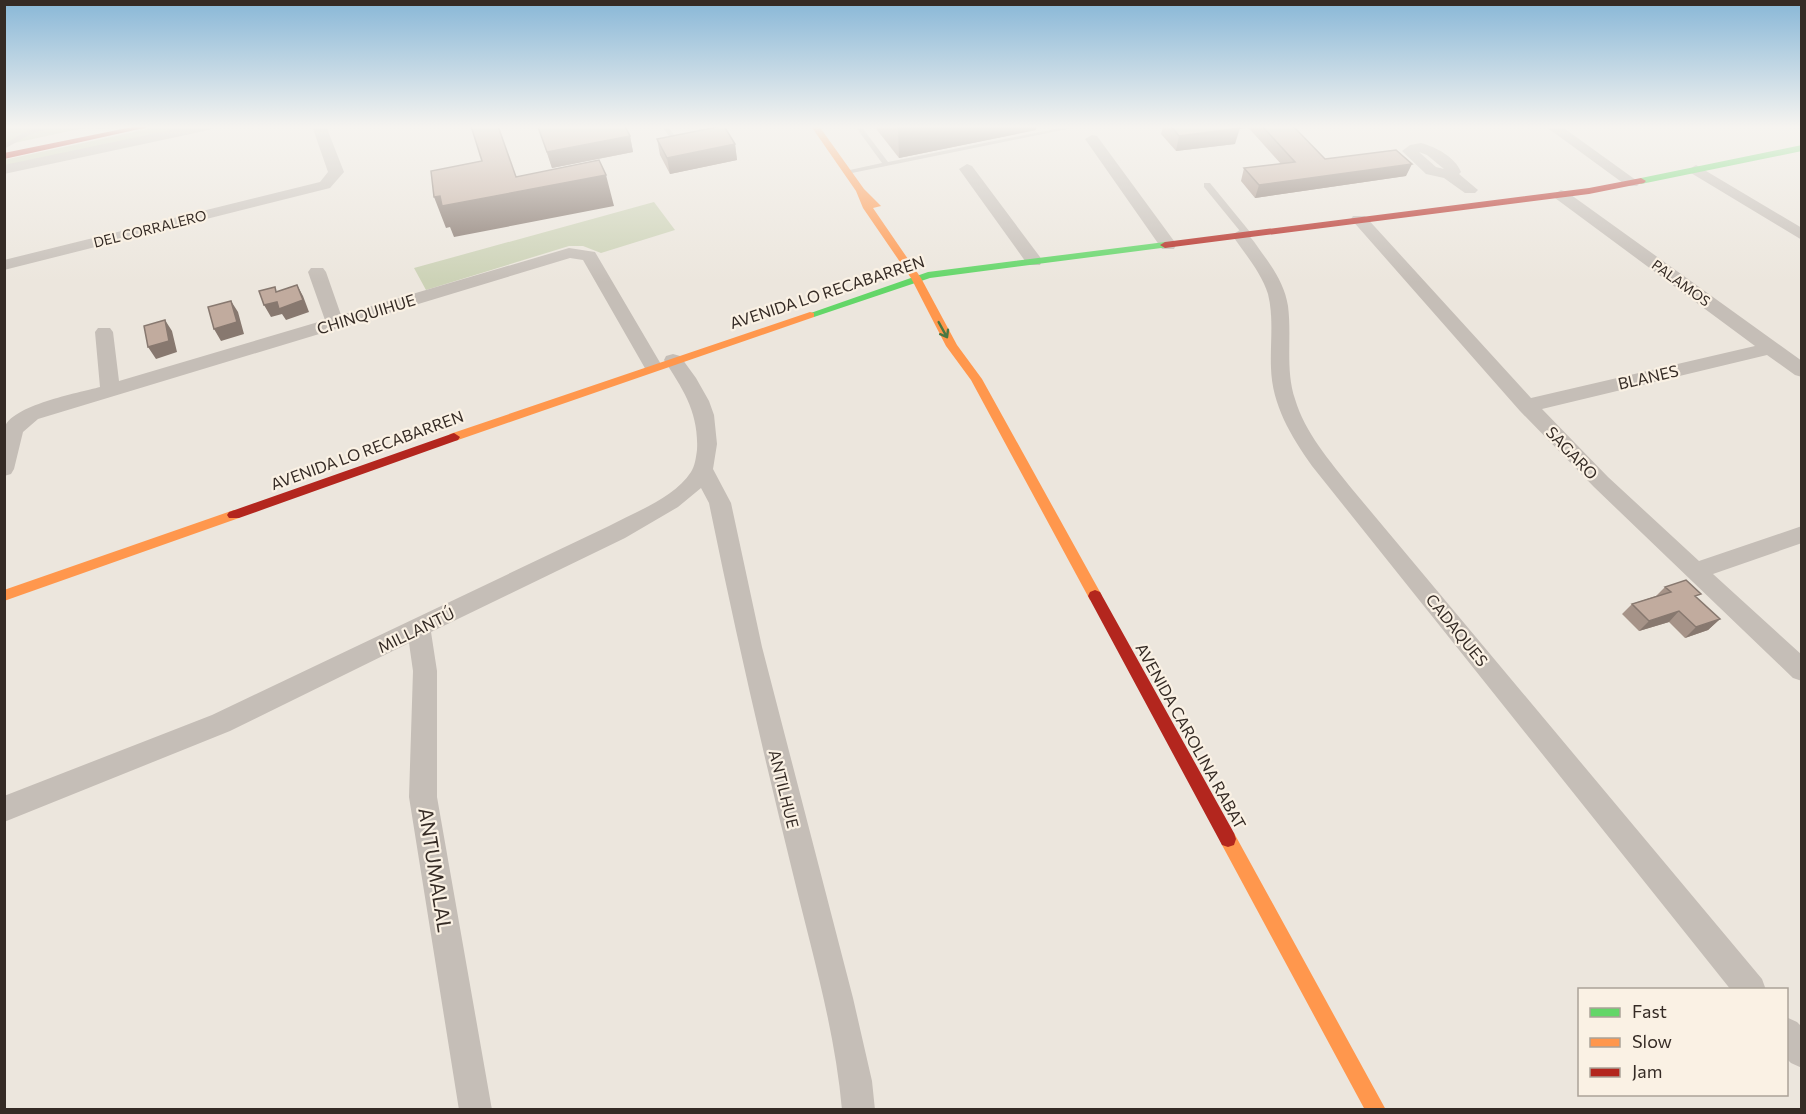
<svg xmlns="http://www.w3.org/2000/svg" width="1806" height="1114" font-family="Commissioner,sans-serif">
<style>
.green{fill:#ccd2b6}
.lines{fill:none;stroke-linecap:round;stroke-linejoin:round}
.lane{fill:#c5beb7;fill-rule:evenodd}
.street{fill:#c5beb7;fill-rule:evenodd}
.fast{fill:#63d668;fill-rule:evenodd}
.slow{fill:#ff974d;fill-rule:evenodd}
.jam{fill:#b3261e;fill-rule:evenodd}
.wall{fill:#a69388}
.shaded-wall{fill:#87786f}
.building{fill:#c1ab9e;stroke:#87786f;stroke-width:1.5}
.oneway{stroke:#4a7843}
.labels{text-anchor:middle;stroke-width:4.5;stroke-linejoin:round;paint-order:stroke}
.far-street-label{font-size:14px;fill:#352b25;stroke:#faf1e4}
.street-label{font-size:16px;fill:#352b25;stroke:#faf1e4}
.near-street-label{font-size:20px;fill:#352b25;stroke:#faf1e4}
</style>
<rect width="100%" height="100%" fill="#ece6dd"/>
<path class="green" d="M5 126H93L5 145Z
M162 126H196L5 167 4 160Z
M654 202 675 230 601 253 583 246H569L426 290 414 268Z"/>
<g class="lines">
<path class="lane" d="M48 126H59L31 134 4 149V144L27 131Z
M90 126H106V127C103 130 93 129 90 126Z
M662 126H668L682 147 681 148H677Z
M855 126H861L888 162 1070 126H1082L847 174 843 172 845 171 882 163Z
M1204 183H1210L1250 232V236H1244L1204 187Z"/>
<path class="street" d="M190 126H216L209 130 4 174V165Z
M312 126H326L344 172 330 188 4 270V260L320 182 328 172Z
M1545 126H1561L1640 183 1637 186H1627Z
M1092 135 1097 136 1174 241 1176 245 1174 249H1162L1085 139Z
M1421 143C1436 147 1455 157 1461 172L1459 174 1478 190 1475 193H1465L1444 178 1426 174 1402 151 1410 145ZM1419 152 1427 155 1444 169 1436 167Z
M967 164 972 166 1040 257 1042 261 1040 265H1028L959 169Z
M1696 165 1802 228V240L1691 173 1688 170Z
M1561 190 1567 192 1802 361V377L1795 375 1767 355 1542 409 1608 477 1699 561 1802 526V543L1713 574 1802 655V681L1793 678 1594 487 1520 411 1351 219 1353 216H1365L1531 398 1755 346 1555 198 1553 195Z
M1240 230C1250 233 1256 245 1262 253 1274 269 1285 286 1288 306 1292 337 1285 369 1295 399 1305 433 1330 461 1352 489L1762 979 1766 990H1731L1312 466C1291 436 1272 405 1271 368 1270 344 1274 318 1268 294 1261 272 1245 254 1232 235Z
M569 248 595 252 662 366 660 370H646L583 260 570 258 38 419 23 432 14 469 11 474 4 476C4 462 1 443 4 429 10 405 79 393 100 387L95 332 98 328H110L113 332 119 381 325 320 308 272 311 268H323L326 272 341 315Z
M673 354 680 356 696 378 709 401 714 415 717 444 713 469 731 503 762 647 853 998 872 1081 875 1110H842C835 1029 811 949 792 870 762 748 734 626 709 503L701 488 678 507 625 538 431 632 437 671V797L492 1110H459L409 797 413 671 409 643 230 731 4 822V796L212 715 609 526C635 512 674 498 691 472 695 466 696 457 697 450 699 413 683 389 664 360L666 356Z
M1786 1017 1797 1022 1802 1027V1068L1791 1063 1786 1058Z"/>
<path class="fast" d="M1802 145V151L1641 184 1636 181 1641 178Z
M1165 242 1169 243V247L930 278 814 317H806L805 315 928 272Z"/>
<path class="slow" d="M137 126H150L141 130Z
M811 126H819L864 189 881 206 873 208 921 278 957 345 982 379 1100 592 1102 596 1100 600H1090L971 380 946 346 911 278 863 208 856 191Z
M810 312 814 313V317L458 440 454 441 448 437 450 434Z
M234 510 239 512 241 515 239 518 4 601V590Z
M1228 831 1234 833 1386 1110H1365L1222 845 1220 839 1222 833Z"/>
<path class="jam" d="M137 126H153L4 159V153Z
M1641 178 1646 181 1644 183 1589 194 1165 248 1160 245 1165 242 1589 188Z
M454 433 460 437 458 440 239 518H229L227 515 229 512Z
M1095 590 1100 592 1234 833 1236 839 1234 845 1228 847 1222 845 1088 596 1090 592Z"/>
</g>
<path class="wall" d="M874 126H1036V130L899 158Z
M1163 126H1236L1235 144 1176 151 1161 134Z
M1247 126H1293L1325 159 1406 176 1255 198 1241 181 1244 168 1281 164Z
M538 127 630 136 633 152 552 168Z
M657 139 735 144 737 160 670 174 660 155Z
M1665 587 1697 598 1720 619 1708 630 1685 638 1669 622 1639 631 1622 614 1632 604 1656 596Z"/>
<path class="shaded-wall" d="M910 126H1036V130L899 158 898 128Z
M1240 128 1235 144 1176 151 1179 136Z
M630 136 633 152 552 168 547 152Z
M735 144 737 160 670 174 667 158Z
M1412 164 1406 176 1255 198 1259 185Z
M606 175 614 206 454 237 450 227 446 228 434 197Z
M297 285 303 296 309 312 286 320 282 314 271 317 264 305 277 302Z
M231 301 238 312 244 334 221 341 214 329Z
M165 320 172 331 177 352 156 359 148 347Z
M1679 611 1669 622 1639 631 1649 621Z
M1720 619 1708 630 1685 638 1696 627Z"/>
<path class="building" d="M471 126H498L516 177 599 160 606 175 442 206 440 196 434 197 431 171 482 161Z
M542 126H625L630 136 547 152 538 127Z
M722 126H724L735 144 667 158 657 139Z
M897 126H910L898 128Z
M1171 126H1236L1240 128 1179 136Z
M1262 126H1293L1325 159 1396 150 1412 164 1259 185 1244 168 1295 162Z
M297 285 303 300 279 309 277 302 264 305 259 291 275 287 276 292Z
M231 301 237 322 214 329 208 307Z
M165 320 169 341 148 347 144 326Z
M1686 580 1701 594 1695 596 1720 619 1696 627 1679 611 1649 621 1632 604 1671 592 1665 587Z"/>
<defs><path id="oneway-shaft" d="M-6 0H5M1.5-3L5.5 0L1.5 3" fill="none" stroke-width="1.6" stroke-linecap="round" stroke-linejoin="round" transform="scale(1.5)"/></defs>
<use class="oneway" href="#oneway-shaft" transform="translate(943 330) rotate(61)"/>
<linearGradient id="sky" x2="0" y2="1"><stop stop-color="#88b7d7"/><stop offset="0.45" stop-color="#f6f4f0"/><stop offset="1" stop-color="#f6f4f0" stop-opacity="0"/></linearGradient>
<rect width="1806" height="282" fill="url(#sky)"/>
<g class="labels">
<g class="far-street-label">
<text transform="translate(150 229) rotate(-14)" y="5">DEL CORRALERO</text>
<text transform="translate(1681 283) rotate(36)" y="5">PALAMOS</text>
</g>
<g class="street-label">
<text transform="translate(827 292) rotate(-18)" y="6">AVENIDA LO RECABARREN</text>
<text transform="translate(366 314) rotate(-17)" y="6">CHINQUIHUE</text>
<text transform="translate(1648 377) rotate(-13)" y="6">BLANES</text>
<text transform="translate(367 450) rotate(-20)" y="6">AVENIDA LO RECABARREN</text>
<text transform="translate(1572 453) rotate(46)" y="6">SAGARO</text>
<text transform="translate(416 630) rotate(-26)" y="6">MILLANTÚ</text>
<text transform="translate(1457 630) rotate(51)" y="6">CADAQUES</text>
<text transform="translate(1191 736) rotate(61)" y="6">AVENIDA CAROLINA RABAT</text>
<text transform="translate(784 789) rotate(76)" y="6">ANTILHUE</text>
</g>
<g class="near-street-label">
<text transform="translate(435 870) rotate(81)" y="7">ANTUMALAL</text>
</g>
</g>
<rect width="1806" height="1114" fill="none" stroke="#352b25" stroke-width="12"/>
<rect x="1578" y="988" width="210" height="108" fill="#faf1e4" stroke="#aba298" stroke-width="1.5"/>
<rect x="1590" y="1008" width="30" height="9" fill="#63d668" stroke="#aba298" stroke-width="1.5"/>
<text x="1632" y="1018" font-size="18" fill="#352b25">Fast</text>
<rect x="1590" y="1038" width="30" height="9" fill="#ff974d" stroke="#aba298" stroke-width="1.5"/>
<text x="1632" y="1048" font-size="18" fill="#352b25">Slow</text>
<rect x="1590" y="1068" width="30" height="9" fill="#b3261e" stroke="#aba298" stroke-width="1.5"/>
<text x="1632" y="1078" font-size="18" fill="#352b25">Jam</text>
</svg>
